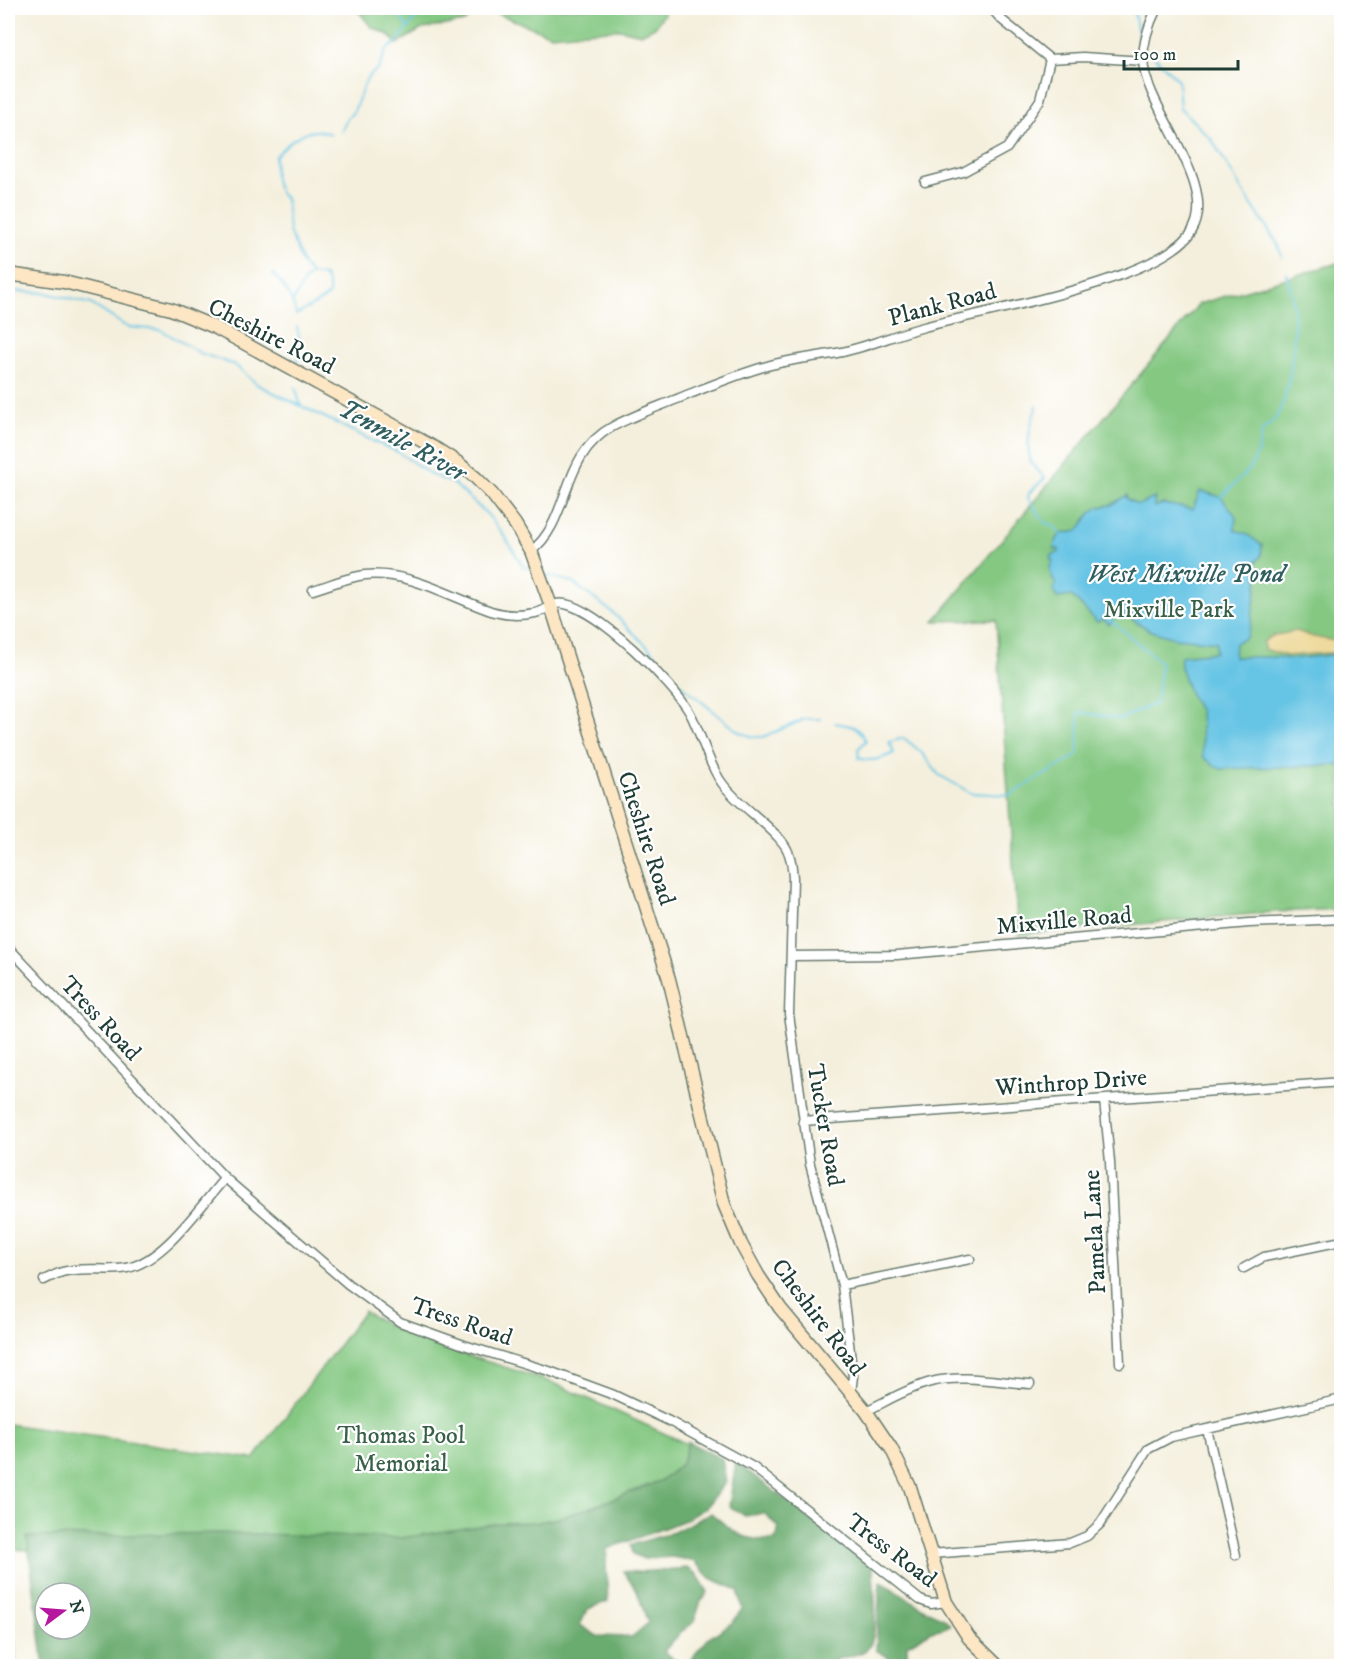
<svg xmlns="http://www.w3.org/2000/svg" width="1349" height="1674" font-family="'IM FELL DW Pica',serif">
<style>
.green{fill:#84c882;stroke:#52825b;stroke-width:1.5}
.forest{fill:#6bac70;stroke:#457452;stroke-width:1.5;fill-rule:evenodd}
.sand{fill:#eeda9e;stroke:#868c69;stroke-width:1.5}
.water{fill:#66c4e4;stroke:#42808c;stroke-width:1.5}
.lines{fill:none;stroke-linecap:round;stroke-linejoin:round}
.stream{stroke:#66c4e4;stroke-width:2}
.street-casing{stroke:#6a7b6f;stroke-width:11}
.secondary-casing{stroke:#6a7b6f;stroke-width:15}
.street{stroke:#fff;stroke-width:8}
.secondary{stroke:#fce6c4;stroke-width:12}
.labels{text-anchor:middle;stroke-width:4.5;stroke-linejoin:round;paint-order:stroke}
.street-label{font-size:24px;fill:#1f3d34;stroke:#fff}
.park-label{font-size:24px;fill:#386048;stroke:#fff}
.water-label{font-size:26px;font-style:italic;fill:#315f60;stroke:#fff}
</style>
<rect width="100%" height="100%" fill="#fff"/>
<filter id="ink" filterUnits="userSpaceOnUse"><feTurbulence type="fractalNoise" baseFrequency=".0167" numOctaves="2"/><feDisplacementMap in="SourceGraphic" scale="12" xChannelSelector="R" yChannelSelector="G"/><feConvolveMatrix kernelMatrix="1 2 1 2 8 2 1 2 1" color-interpolation-filters="sRGB"/></filter>
<filter id="wash" filterUnits="userSpaceOnUse"><feTurbulence type="fractalNoise" baseFrequency=".008" numOctaves="4" result="noise"/><feDisplacementMap in="SourceGraphic" scale="24" xChannelSelector="R" yChannelSelector="G"/><feGaussianBlur stdDeviation="1.35" result="paint"/><feColorMatrix in="noise" values="0 0 0 0 0 0 0 0 0 0 0 0 0 0 0 0 0 1.4 0 .05"/><feComposite in="paint" operator="in"/></filter>
<g filter="url(#wash)">
<rect width="100%" height="100%" fill="#f4efdc"/>
<path class="green" d="M356 8H664V14L655 27 641 34 620 29 551 35 483 8 464 22 422 29 397 44 387 34 371 27Z
M1341 262V909L1275 912 1018 935 996 620 934 621 1199 304Z
M364 1311C419 1348 501 1362 563 1387L718 1458 654 1525 129 1554 8 1549V1424L254 1459Z
M8 1567 16 1666H8Z"/>
<path class="forest" d="M688 1442 722 1459 726 1482 705 1508 683 1521 607 1549 606 1564 608 1601 588 1609 580 1625 597 1636 632 1637 648 1623 637 1591 623 1571 638 1572 687 1568 697 1574 708 1592 701 1601 694 1622 680 1633 664 1651 676 1661H689L709 1638 732 1623 742 1609 738 1590 710 1578 694 1561 672 1557 644 1559 633 1554 631 1545 674 1532 711 1513C735 1533 741 1541 775 1540L778 1533V1527L764 1513 745 1516 729 1506 736 1462 873 1567C873 1585 881 1639 866 1650 858 1656 847 1656 838 1659 834 1661 830 1664 826 1666H44L27 1537 216 1533 401 1538 498 1523 538 1522 558 1518 589 1508 662 1480 682 1463ZM45 1593H81V1629H45Z
M880 1581 928 1611 944 1618 950 1625 944 1628 931 1631 907 1645 908 1666H887L888 1657 876 1650Z"/>
<path class="sand" d="M1296 631 1314 637 1341 642V652L1287 656 1264 649V641L1272 636Z"/>
<path class="water" d="M1200 491 1221 497 1236 516 1235 530 1245 533 1262 545 1261 556 1254 565 1258 580 1250 627 1246 638 1235 643 1234 657H1277L1290 659 1341 654V765L1220 769 1203 757 1200 712 1189 692 1181 669V656L1215 652 1216 642 1174 638 1151 631 1119 611H1114L1111 614 1113 620 1109 625 1104 619 1097 622 1072 596 1057 598 1053 590 1056 585C1052 576 1046 570 1053 561L1050 559 1052 555 1059 552V549H1054L1055 543 1060 534 1078 531 1090 514 1099 507 1111 505 1127 495V499L1138 505 1155 498 1154 507 1163 504 1193 509Z"/>
<g class="lines">
<path class="stream" d="M395 8 408 28
M1133 8 1139 37
M1149 51 1178 80 1180 108 1212 140 1242 190 1279 246 1282 257
M341 132 347 119 354 111 367 78 379 68 386 50 396 43 419 14 422 8
M273 274C285 286 291 297 296 314
M8 291 46 293 91 304 127 327 161 330 200 353 235 365 258 385 375 442 398 452 430 474 453 483 488 515 505 537 523 566 534 571
M293 302 303 282 311 274
M296 315 324 299 329 294V286L324 276 311 274 303 265 289 231 286 199C273 190 274 171 275 157 285 145 300 131 316 131 321 130 327 133 331 134
M295 364C303 351 300 341 297 327
M295 387 301 406
M1037 406C1031 422 1024 447 1032 464 1035 469 1041 473 1045 478L1029 493 1028 498 1045 523 1053 525 1061 535
M1221 497 1250 469 1258 451 1263 429C1293 417 1297 328 1293 301 1292 291 1288 282 1286 273
M545 575 572 582 612 612 656 655 681 685 739 732 753 737H763L805 719H821
M835 723C850 725 860 726 866 741L858 749 859 758C871 763 883 758 894 753L889 742 904 738 921 752 939 775 971 793 1010 795 1078 755 1079 712 1120 719 1156 703 1161 663 1112 621"/>
</g>
</g>
<g filter="url(#ink)">
<g class="lines">
<g class="street-casing">
<path id="street" d="M991 8 1002 20 1050 59 1083 57 1143 61
M925 182 963 172 1007 148 1040 100 1050 59
M531 551C571 521 560 455 612 427 634 415 658 407 682 397 710 386 738 374 767 366 792 359 817 357 842 352 870 346 896 334 924 327 983 311 1161 281 1192 231 1220 185 1146 109 1143 61 1143 42 1149 24 1157 8
M313 590C330 585 348 577 365 575 410 571 450 597 491 611 504 615 521 616 535 613 546 611 553 601 565 604 599 611 673 683 690 713 701 733 709 766 722 783 739 806 766 821 783 843 791 853 792 866 793 878L789 1014 810 1164 842 1285 853 1376 851 1393
M8 947 225 1178 348 1284 400 1322 464 1345 549 1371 614 1395 669 1421 753 1467 920 1600 931 1604 946 1602
M791 956 897 955 1249 923 1342 919
M1104 1100 1110 1162 1120 1363
M803 1121 1342 1082
M1244 1268 1264 1257 1342 1241
M44 1280C50 1277 56 1274 62 1272 82 1266 106 1272 127 1268 164 1261 200 1206 225 1178
M842 1285 970 1259
M866 1411C887 1401 908 1388 931 1382 962 1374 998 1382 1030 1384
M1207 1429 1236 1555
M931 1554 1070 1543 1087 1536 1100 1524 1148 1449 1171 1437 1342 1399"/>
</g>
<g class="secondary-casing">
<path id="secondary" d="M8 274 64 282 171 309 212 326 242 342 435 448 457 462 476 478 492 494 515 524 531 551 551 606 669 979 724 1204 741 1244 758 1275 780 1308 866 1411 891 1448 910 1487 946 1602 969 1638 998 1666"/>
</g>
<use href="#street" class="street"/>
<use href="#secondary" class="secondary"/>
</g>
</g>
<g class="labels">
<g class="street-label">
<text transform="translate(942 304) rotate(-15)" y="8">Plank Road</text>
<text transform="translate(272 336) rotate(27)" y="8">Cheshire Road</text>
<text transform="translate(647 838) rotate(72)" y="8">Cheshire Road</text>
<text transform="translate(1064 920) rotate(-5)" y="8">Mixville Road</text>
<text transform="translate(101 1018) rotate(47)" y="8">Tress Road</text>
<text transform="translate(1071 1082) rotate(-4)" y="8">Winthrop Drive</text>
<text transform="translate(826 1125) rotate(80)" y="8">Tucker Road</text>
<text transform="translate(1094 1232) rotate(-93)" y="8">Pamela Lane</text>
<text transform="translate(819 1317) rotate(53)" y="8">Cheshire Road</text>
<text transform="translate(462 1321) rotate(19)" y="8">Tress Road</text>
<text transform="translate(892 1550) rotate(37)" y="8">Tress Road</text>
</g>
<g class="park-label">
<text x="1169" y="617">Mixville Park</text>
<text x="401" y="1443">Thomas Pool<tspan x="401" dy="28">Memorial</tspan></text>
</g>
<g class="water-label">
<text transform="translate(403 440) rotate(29)" y="9">Tenmile River</text>
<text x="1186" y="582">West Mixville Pond</text>
</g>
</g>
<rect width="1349" height="1674" fill="none" stroke="#fff" stroke-width="30"/>
<g transform="translate(63 1611) rotate(74)"><circle r="28" fill="#ffffff" stroke="#a5b1ae" stroke-width="1.5"/>
<path d="M0-4.5L10 22L0 15L-10 22Z" fill="#b5179e"/>
<text y="-9" font-size="16" font-weight="bold" text-anchor="middle" fill="#1f3d34">N</text>
</g>
<path d="M1124 60v9h114v-9" fill="none" stroke="#1f3d34" stroke-width="3"/>
<text x="1133" y="60" font-size="18" fill="#1f3d34" stroke="#ffffff" stroke-width="4.5" paint-order="stroke">100 m</text>
</svg>
